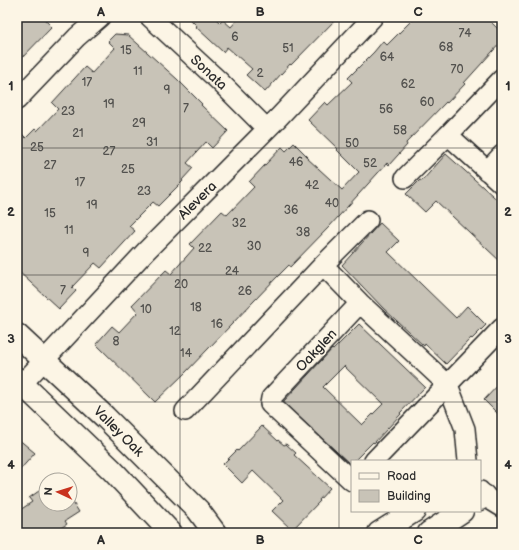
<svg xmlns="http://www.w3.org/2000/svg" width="519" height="550" font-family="'Balsamiq Sans',sans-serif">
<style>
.building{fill:#c8c3b7;stroke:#2b2b2b;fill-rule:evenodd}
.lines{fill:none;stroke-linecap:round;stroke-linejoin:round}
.street-casing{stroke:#2b2b2b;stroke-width:22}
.secondary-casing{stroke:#2b2b2b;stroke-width:25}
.street{stroke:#fcf5e5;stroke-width:19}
.secondary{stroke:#fcf5e5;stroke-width:22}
.grid{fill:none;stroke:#2b2b2b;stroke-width:1;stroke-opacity:0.55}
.labels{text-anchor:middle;stroke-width:3;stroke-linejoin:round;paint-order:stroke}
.number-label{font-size:12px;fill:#52514e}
.street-label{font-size:14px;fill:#2b2b2b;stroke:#fcf5e5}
.neatline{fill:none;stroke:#2b2b2b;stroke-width:1.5}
.grid-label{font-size:13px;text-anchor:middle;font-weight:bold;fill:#2b2b2b}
</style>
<rect width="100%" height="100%" fill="#fcf5e5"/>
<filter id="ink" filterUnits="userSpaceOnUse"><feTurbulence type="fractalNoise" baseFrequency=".025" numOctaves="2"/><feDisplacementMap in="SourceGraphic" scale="8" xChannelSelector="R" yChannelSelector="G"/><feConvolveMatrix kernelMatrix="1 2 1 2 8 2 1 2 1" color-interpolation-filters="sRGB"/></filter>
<g filter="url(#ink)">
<path class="building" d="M26 17H42L52 27 17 63V26Z
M188 17H214L220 23 223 20 231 27 240 17H338L291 65 290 64 265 92 246 75 252 69 227 47 223 52 196 27 197 26Z
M415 17H486L502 33V41L464 83 465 84 447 103 446 102 406 143 407 145 389 165 387 163 329 227 290 267 289 265 277 277 185 373 155 402 96 344 112 326 119 332 138 312 132 305 166 270 171 274 194 248 190 244 222 211 227 215 254 187 249 182 282 147 286 151 294 143 308 157 307 158 342 190 359 172 337 150 338 149 308 120 325 102 328 105 352 82 348 78 374 52 383 41 387 45Z
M115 34 128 35 177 79 202 104 201 105 228 131 212 148 206 142 187 163 193 168 182 180 183 181 158 206 153 202 129 226 135 231 101 268 95 263 72 287 76 291 59 309 17 270V129L26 138 35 129 37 131 58 109 52 103 85 67 92 73 115 48 108 41Z
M446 154 502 204V263L436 201 425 212 406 194 420 180 422 181Z
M380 223 399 241 388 252 456 318 467 306 486 325 472 339 471 338 446 364 425 344 424 346 383 308 342 265Z
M359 324 425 387 400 413 401 414 374 443 373 442 354 461H352L351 465 283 402 332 349 333 350ZM344 366 383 404 362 425 323 387Z
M502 381V418L484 400Z
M262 426 278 441V440L284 445 286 444 296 453 294 455 330 488 319 500 320 501 292 530 272 511 283 500 253 471 242 483 223 464 237 450 238 451Z
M17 438 35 453 17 473Z
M46 486V504H70V498L79 512 65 521 67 524 53 533H17V512L32 502 29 498Z"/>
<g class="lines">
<g class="street-casing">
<path id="street" d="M150 17 219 81 267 129
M502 79 448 135 502 184
M17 100 77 37 100 17
M487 171 502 155
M405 178 448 135
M323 265 368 220
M22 384 146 251 279 117 373 17
M185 411 323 265 360 303 448 385 465 429 468 461
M374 461 502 328
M352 481 270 404 271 398 360 303
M480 491 484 496 502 507"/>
</g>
<g class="secondary-casing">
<path id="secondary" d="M17 335 105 417 198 510 215 533
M17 379 112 470 171 533
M480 499 484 496
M379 533 414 511
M429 533 462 511"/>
</g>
<use href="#street" class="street"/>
<use href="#secondary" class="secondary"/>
</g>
</g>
<path class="grid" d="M180 17V533M339 17V533M17 148H502M17 275H502M17 402H502"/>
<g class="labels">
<g class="number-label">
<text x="465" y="37">74</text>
<text x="235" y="41">6</text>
<text x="446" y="51">68</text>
<text x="288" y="52">51</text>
<text x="126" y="54">15</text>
<text x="387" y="61">64</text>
<text x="457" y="73">70</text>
<text x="138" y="75">11</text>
<text x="260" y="77">2</text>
<text x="87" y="86">17</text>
<text x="408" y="88">62</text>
<text x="167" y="94">9</text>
<text x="427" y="106">60</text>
<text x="109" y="108">19</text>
<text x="186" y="112">7</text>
<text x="386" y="113">56</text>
<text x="68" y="115">23</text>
<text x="139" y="127">29</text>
<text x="400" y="134">58</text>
<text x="78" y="137">21</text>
<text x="152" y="146">31</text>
<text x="352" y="147">50</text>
<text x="37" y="151">25</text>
<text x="109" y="155">27</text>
<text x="296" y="166">46</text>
<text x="370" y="167">52</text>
<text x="50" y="169">27</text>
<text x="128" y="173">25</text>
<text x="80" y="186">17</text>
<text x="312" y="189">42</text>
<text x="144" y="195">23</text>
<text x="332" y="207">40</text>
<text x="92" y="209">19</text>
<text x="291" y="214">36</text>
<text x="50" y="217">15</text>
<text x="239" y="227">32</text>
<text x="69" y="234">11</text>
<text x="303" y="236">38</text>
<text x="254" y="250">30</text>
<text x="205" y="252">22</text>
<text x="86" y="257">9</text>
<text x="232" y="275">24</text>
<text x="181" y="288">20</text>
<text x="63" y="294">7</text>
<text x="245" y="295">26</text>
<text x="196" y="311">18</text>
<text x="146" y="313">10</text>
<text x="217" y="328">16</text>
<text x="175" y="335">12</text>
<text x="116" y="345">8</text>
<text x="186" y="357">14</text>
</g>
<g class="street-label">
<text transform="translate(209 72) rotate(43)" y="5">Sonata</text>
<text transform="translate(197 200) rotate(-45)" y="5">Alevera</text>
<text transform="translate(316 350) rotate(-47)" y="5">Oakglen</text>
<text transform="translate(119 431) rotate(45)" y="5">Valley Oak</text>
</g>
</g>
<rect width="519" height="550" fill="none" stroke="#fcf5e5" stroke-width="44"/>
<rect x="351" y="460" width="130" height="52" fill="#fcf5e5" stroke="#a8a49b"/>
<rect x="359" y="473" width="20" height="6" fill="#fcf5e5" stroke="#a8a49b"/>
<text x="387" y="480" font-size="12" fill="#2b2b2b">Road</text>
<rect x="359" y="490" width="20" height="12" fill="#c8c3b7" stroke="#a8a49b"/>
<text x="387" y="500" font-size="12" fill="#2b2b2b">Building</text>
<g transform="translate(58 492) rotate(274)"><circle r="19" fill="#fcf5e5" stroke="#a8a49b"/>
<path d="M0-3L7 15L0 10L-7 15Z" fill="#c8321e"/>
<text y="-6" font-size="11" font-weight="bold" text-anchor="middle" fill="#2b2b2b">N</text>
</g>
<rect x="22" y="22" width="475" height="506" class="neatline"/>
<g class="grid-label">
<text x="101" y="16">A</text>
<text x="260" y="16">B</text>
<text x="418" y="16">C</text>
<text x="11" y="90">1</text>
<text x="508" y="90">1</text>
<text x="11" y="216">2</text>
<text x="508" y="216">2</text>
<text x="11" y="343">3</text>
<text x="508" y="343">3</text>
<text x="11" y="469">4</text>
<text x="508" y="469">4</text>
<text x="101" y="544">A</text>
<text x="260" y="544">B</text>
<text x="418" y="544">C</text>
</g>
</svg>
